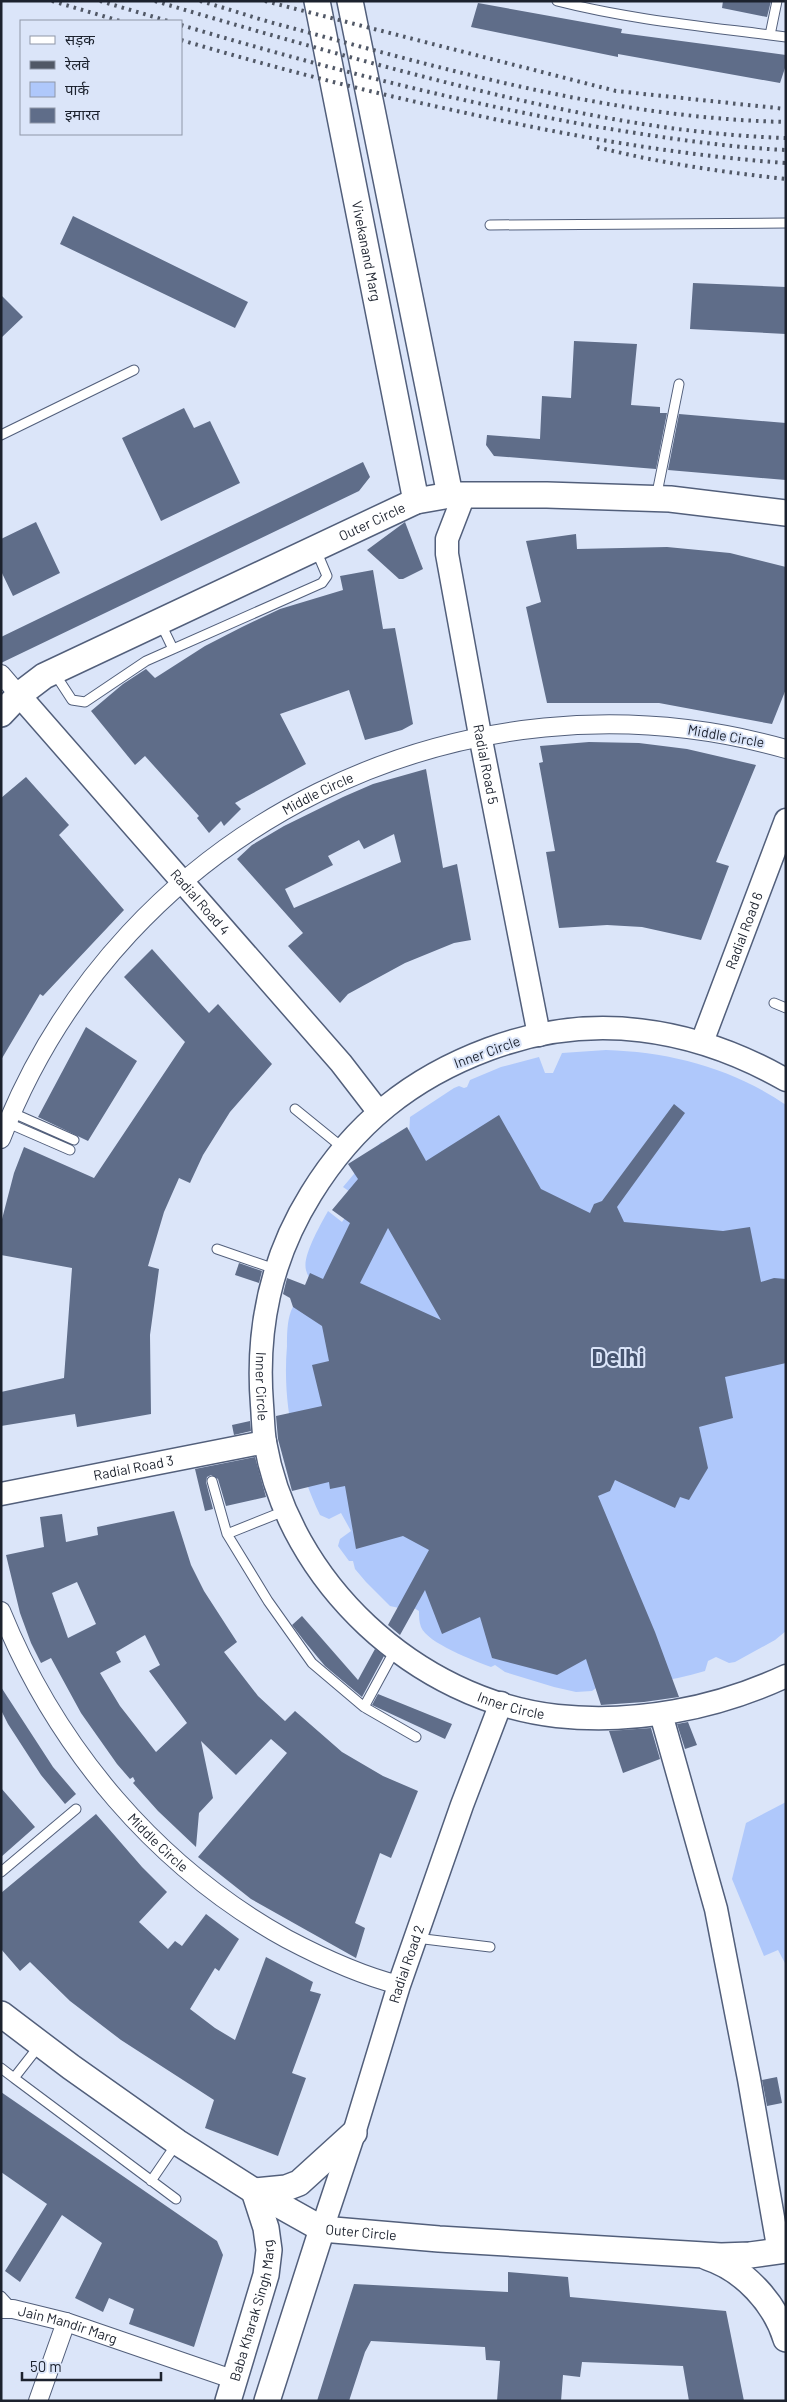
<svg xmlns="http://www.w3.org/2000/svg" width="787" height="2402" font-family="Barlow,'Noto Sans Devanagari',sans-serif">
<style>
.green{fill:#afc8fb}
.building{fill:#5f6d89;fill-rule:evenodd}
.lines{fill:none;stroke-linecap:round;stroke-linejoin:round}
.service-casing{stroke:#525f7b;stroke-width:11}
.minor-casing{stroke:#525f7b;stroke-width:20}
.tertiary-casing{stroke:#525f7b;stroke-width:25}
.secondary-casing{stroke:#525f7b;stroke-width:28}
.service{stroke:#fff;stroke-width:9}
.minor{stroke:#fff;stroke-width:18}
.tertiary{stroke:#fff;stroke-width:22}
.secondary{stroke:#fff;stroke-width:25}
.rail{stroke:#515866;stroke-width:4;stroke-dasharray:2.5 5;stroke-linecap:butt}
.labels{text-anchor:middle;stroke-width:4;stroke-linejoin:round;paint-order:stroke}
.street-label{font-size:14px;fill:#1c222e;stroke:#dbe5f9}
.town-label{font-size:24px;font-weight:bold;fill:#45536e;stroke:#dbe5f9}
</style>
<rect width="100%" height="100%" fill="#dbe5f9"/>
<path class="green" d="M606 1050C670 1052 732 1068 786 1105V1631L775 1640 735 1662 729 1663 716 1657 708 1661 705 1671C669 1682 633 1685 596 1688L592 1691 576 1692 554 1687 505 1672 495 1665 491 1667C475 1661 427 1643 421 1627 419 1622 419 1616 419 1611L409 1605 399 1608 390 1606 366 1582 355 1569 353 1561H349L338 1546 340 1539 351 1531 341 1513 329 1519 320 1515C295 1462 282 1404 287 1346 287 1335 287 1322 291 1311 295 1301 305 1293 313 1285 311 1280 307 1275 306 1270 302 1256 321 1224 328 1211L342 1222 359 1198 343 1187 381 1142 395 1146 409 1136 410 1117 454 1088 459 1086 464 1088 467 1087 470 1080 501 1067 539 1057 545 1073H553L562 1053Z
M786 1802V1965L778 1950 764 1956 732 1879 746 1823Z"/>
<path class="building" d="M723 1H771L767 17 722 8Z
M478 3 622 29 621 33 786 55V65L780 83 618 54V57L471 27Z
M73 216 248 302 235 328 60 244Z
M693 283 786 287V334L690 329Z
M1 295 23 317 1 338Z
M574 341 637 344 631 405 660 407V413H667L656 469 494 456 486 445 487 435 540 439 542 396 571 398Z
M184 408 194 428 210 421 240 483 161 521 122 438Z
M679 414 786 423V480L668 470Z
M363 462 370 477 359 491 1 663V637Z
M36 522 60 573 13 596 1 571V539Z
M405 522 423 569 403 579H399L367 550Z
M576 534 577 549 667 547 730 553 786 567V689L772 724 659 703H547L526 607 541 602 526 541Z
M373 570 383 629 395 628 413 724 402 730 365 740 349 690 280 714 306 764 235 803 241 809 224 826 221 821 209 833 197 818 199 816 145 756 135 765 91 711 123 684 146 669 155 678 205 646 242 627 280 609 343 590 340 576Z
M589 742 639 743 687 749 756 765 716 862 729 866 701 940 642 927 607 925 559 928 546 852 555 851 539 763 543 762 540 746Z
M426 769 443 868 457 864 471 940 454 943 405 963 348 994 340 1003 288 946 303 933 237 859 252 845 284 826 343 797 373 784ZM394 834 401 862 294 908 285 889 333 865 328 856 359 840 364 849Z
M26 777 69 825 59 835 124 910 43 996 40 994 1 1060V798Z
M152 949 209 1013 218 1004 272 1064 230 1112 203 1155 190 1183 179 1178 164 1212 148 1266 159 1269 150 1335 151 1414 77 1427 75 1414 1 1426V1392L64 1378 72 1268 1 1255V1223L14 1173 24 1147 94 1178 185 1042 124 977Z
M86 1027 137 1061 88 1141 38 1117Z
M674 1104 685 1113 617 1207 624 1222 723 1231 750 1227 761 1282 774 1278 786 1279V1363L725 1377 733 1418 699 1427 708 1468 689 1500 680 1497 675 1508 615 1480 610 1491 598 1496 655 1632 679 1697 644 1702 601 1705 586 1659 557 1675 492 1658 480 1617 442 1634 425 1590 400 1635 388 1625 429 1550 403 1536 356 1549 345 1486 330 1489 329 1482 292 1491 278 1439 276 1416 322 1406 312 1365 329 1361 322 1326 293 1307 290 1298 283 1294 287 1278 305 1285 310 1273 323 1279 350 1223 332 1210 358 1179 348 1164 407 1127 426 1161 499 1115 541 1189 590 1213 594 1204 602 1201ZM388 1228 441 1320 360 1283Z
M239 1263 262 1271 259 1283 235 1275Z
M250 1421 251 1431 234 1435 232 1425Z
M255 1457 266 1497 226 1506 218 1479 211 1475 207 1477 206 1482 213 1509 205 1511 195 1469Z
M174 1511 191 1565 204 1591 237 1642 224 1652 258 1696 285 1721 295 1711 342 1752 383 1776 418 1791 391 1858 380 1853 355 1923 365 1928 356 1958 251 1899 198 1857 287 1753 271 1739 236 1775 201 1741 213 1798 199 1813 196 1847 158 1811 133 1783 135 1781 133 1777 130 1779 117 1764 81 1713 51 1658 41 1663 31 1643 20 1613 6 1555 44 1547 40 1517 62 1514 66 1542 98 1535 97 1527ZM77 1582 96 1624 68 1638 52 1593ZM145 1635 160 1665 149 1671 187 1723 156 1752 120 1706 100 1673 121 1662 116 1652Z
M302 1616 358 1680 375 1649 384 1656 362 1697 325 1666 305 1642 292 1625Z
M1 1687 53 1767 76 1794 65 1804 41 1775 8 1724 1 1710Z
M378 1694 452 1724 445 1739 372 1705Z
M688 1722 697 1745 685 1749 677 1724Z
M651 1728 660 1759 623 1773 609 1731Z
M1 1788 35 1827 1 1857Z
M96 1814 142 1867 167 1892 139 1922 168 1949 175 1941 182 1946 206 1914 239 1939 219 1971 215 1968 190 2009 215 2028 235 2040 266 1957 313 1982 310 1991 321 1994 292 2073 306 2078 278 2156 205 2128 214 2100 121 2040 70 2001 30 1962 20 1971 1 1949V1893Z
M777 2077 782 2103 767 2106 762 2080Z
M1 2092 217 2241 223 2255 194 2347 129 2324 134 2309 109 2298 103 2312 75 2298 102 2243 62 2215 20 2282 5 2271 47 2204 1 2172Z
M508 2272 568 2277 570 2297 726 2311 744 2401H689L683 2366 582 2362 580 2377 563 2375 561 2401H497L500 2361 486 2360 485 2347 371 2341 365 2352 349 2401H317L354 2284 508 2292Z"/>
<g class="lines">
<g class="service-casing">
<path id="service" d="M557 1C627 19 699 26 770 35
M777 1 770 35 786 37
M490 225 786 223
M1 435 134 370
M656 498 679 384
M160 622 173 649
M55 674 72 700 85 702 146 661 322 583 327 576 316 550
M774 1003 786 1008
M295 1109 343 1148
M13 1113 74 1140
M8 1123 70 1150
M217 1249 275 1269
M212 1481 227 1534
M287 1510 227 1534 268 1601 312 1663 364 1707 395 1650
M364 1707 416 1737
M1 1872 76 1809
M416 1938 490 1947
M39 2046 14 2078 176 2199
M1 2068 14 2078
M151 2181 177 2143
M1 2296 13 2309"/>
</g>
<g class="minor-casing">
<g id="minor">
<path d="M1 674 19 695"/>
<path id="s1" d="M1 1139C122 826 464 658 786 749"/>
<path id="s2" d="M1 1611C57 1749 157 1867 287 1939 323 1958 359 1975 399 1985"/>
<path id="s3" d="M1 2309H13L66 2322 235 2380"/>
<path d="M38 2401 66 2322"/>
</g>
</g>
<g class="tertiary-casing">
<g id="tertiary">
<path id="s4" d="M464 495 447 539V554L480 735 539 1035"/>
<path id="s5" d="M19 695 341 1063 378 1111"/>
<path id="s6" d="M702 1042 786 820"/>
<path id="s7" d="M786 1080C693 1027 591 1011 489 1049 411 1078 354 1124 311 1194 270 1260 256 1329 262 1405 263 1417 263 1430 265 1442 289 1582 416 1700 557 1716 635 1724 715 1709 786 1676"/>
<path id="s8" d="M1 1494 265 1442"/>
<path d="M661 1714 716 1909 749 2079 779 2252"/>
<path id="s9" d="M322 2229 354 2133 399 1985 462 1805 501 1703"/>
</g>
</g>
<g class="secondary-casing">
<g id="secondary">
<path id="s10" d="M317 1 416 501"/>
<path d="M350 1 450 495"/>
<path id="s11" d="M1 714 19 695 44 676 416 501 450 495H547L670 499 786 513"/>
<path id="s12" d="M1 2014 71 2067 177 2142 254 2191 322 2229 439 2239 721 2256 750 2255 786 2250"/>
<path d="M254 2191 286 2188 299 2183 354 2133"/>
<path d="M707 2257C744 2269 775 2303 786 2339"/>
<path id="s13" d="M228 2401 266 2275 269 2250 266 2228 254 2191"/>
<path d="M267 2401 322 2229"/>
</g>
</g>
<use href="#service" class="service"/>
<use href="#minor" class="minor"/>
<use href="#tertiary" class="tertiary"/>
<use href="#secondary" class="secondary"/>
<path class="rail" d="M52 1 120 21
M100 1 168 21
M155 1C242 27 329 52 417 75 538 106 661 134 786 138
M200 1C226 8 251 17 277 24 444 69 611 118 786 122
M265 1 616 91 786 109
M181 25C318 66 457 102 598 127 660 137 722 147 786 150
M181 40C272 67 364 91 457 111 565 135 674 155 786 163
M597 147C659 163 722 172 786 179"/>
</g>
<g class="labels">
<g class="street-label">
<text dy="5" stroke="none"><textPath href="#s10" startOffset="255">Vivekanand Marg</textPath></text>
<text dy="5" stroke="none"><textPath href="#s11" startOffset="420">Outer Circle</textPath></text>
<text transform="translate(726 736) rotate(10)" y="5">Middle Circle</text>
<text dy="5" stroke="none"><textPath href="#s4" startOffset="276">Radial Road 5</textPath></text>
<text dy="5" stroke="none"><textPath href="#s1" startOffset="480">Middle Circle</textPath></text>
<text dy="5" stroke="none"><textPath href="#s5" startOffset="275">Radial Road 4</textPath></text>
<text dy="5" stroke="none"><textPath href="#s6" startOffset="119">Radial Road 6</textPath></text>
<text transform="translate(487 1052) rotate(-20)" y="5">Inner Circle</text>
<text dy="5" stroke="none"><textPath href="#s7" startOffset="745">Inner Circle</textPath></text>
<text dy="5" stroke="none"><textPath href="#s8" startOffset="135">Radial Road 3</textPath></text>
<text dy="5" stroke="none"><textPath href="#s7" startOffset="1181">Inner Circle</textPath></text>
<text dy="5" stroke="none"><textPath href="#s2" startOffset="282">Middle Circle</textPath></text>
<text dy="5" stroke="none"><textPath href="#s9" startOffset="278">Radial Road 2</textPath></text>
<text dy="5" stroke="none"><textPath href="#s12" startOffset="426">Outer Circle</textPath></text>
<text dy="5" stroke="none"><textPath href="#s13" startOffset="94">Baba Kharak Singh Marg</textPath></text>
<text dy="5" stroke="none"><textPath href="#s3" startOffset="69">Jain Mandir Marg</textPath></text>
</g>
<g class="town-label">
<text x="618" y="1366">Delhi</text>
</g>
</g>
<rect width="787" height="2402" fill="none" stroke="#1c222e" stroke-width="5"/>
<rect x="20" y="20" width="162" height="115" fill="#dbe5f9" stroke="#8f97a8"/>
<rect x="30" y="36" width="25" height="8" fill="#ffffff" stroke="#8f97a8"/>
<text x="65" y="45" font-size="15" fill="#1c222e">सड़क</text>
<rect x="30" y="61" width="25" height="8" fill="#515866" stroke="#8f97a8"/>
<text x="65" y="70" font-size="15" fill="#1c222e">रेलवे</text>
<rect x="30" y="82" width="25" height="15" fill="#afc8fb" stroke="#8f97a8"/>
<text x="65" y="95" font-size="15" fill="#1c222e">पार्क</text>
<rect x="30" y="108" width="25" height="15" fill="#5f6d89" stroke="#8f97a8"/>
<text x="65" y="120" font-size="15" fill="#1c222e">इमारत</text>
<path d="M22 2372v8h139v-8" fill="none" stroke="#1c222e" stroke-width="2.5"/>
<text x="30" y="2372" font-size="15" fill="#1c222e" stroke="#dbe5f9" stroke-width="4" paint-order="stroke">50 m</text>
</svg>
